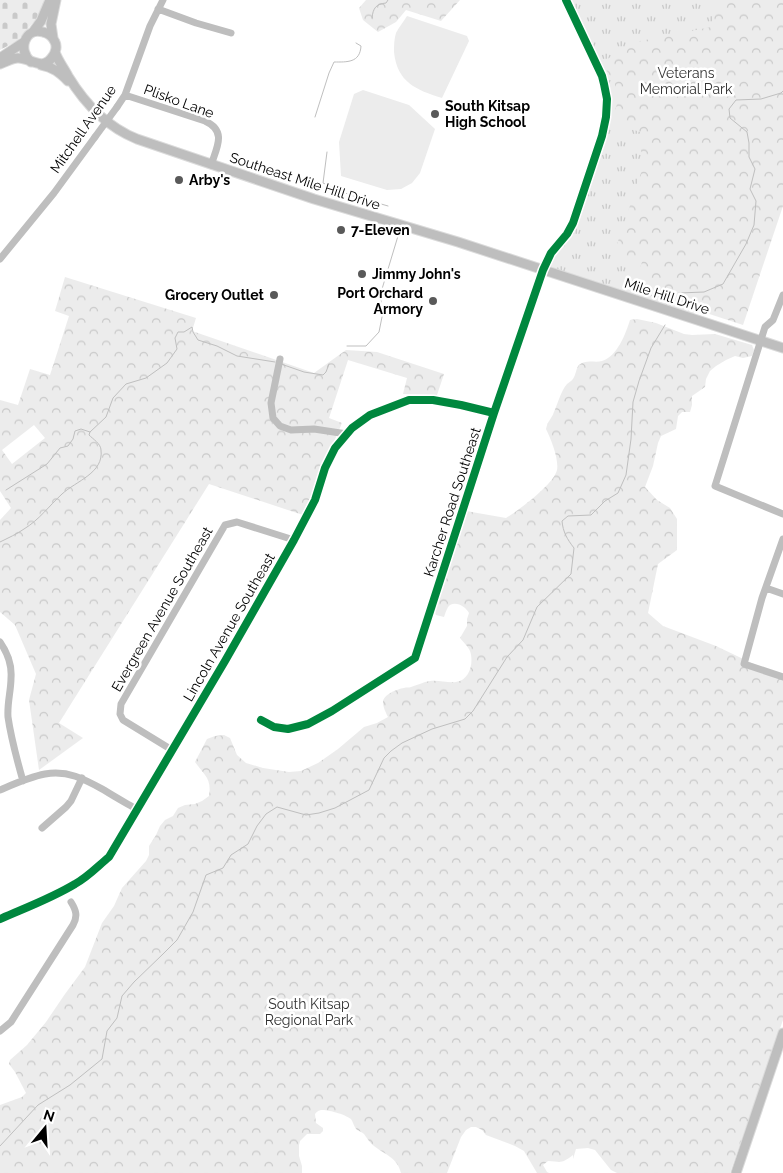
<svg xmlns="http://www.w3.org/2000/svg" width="783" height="1173" font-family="Raleway,sans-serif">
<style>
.grass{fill:url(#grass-tufts)}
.forest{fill:url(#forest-crowns);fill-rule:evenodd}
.cemetery{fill:url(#cemetery-stones)}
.pitch{fill:#ececec}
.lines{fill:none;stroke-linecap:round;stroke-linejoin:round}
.stream{stroke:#bfbfbf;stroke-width:1}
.major-casing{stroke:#dbdbdb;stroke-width:11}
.minor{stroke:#bebebe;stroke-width:7}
.major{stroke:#bebebe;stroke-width:9}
.minor-bridge{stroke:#bebebe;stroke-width:7}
.cycleway-casing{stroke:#fff;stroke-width:11}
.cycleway{stroke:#00873e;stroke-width:8}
.poi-dot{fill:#595959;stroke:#fff;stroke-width:2}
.labels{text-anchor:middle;stroke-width:5;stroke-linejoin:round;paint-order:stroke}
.park-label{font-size:14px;fill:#333;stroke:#fff}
.street-label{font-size:14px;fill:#000;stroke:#fff}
.poi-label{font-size:14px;font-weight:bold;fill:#000;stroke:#fff;text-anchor:start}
</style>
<defs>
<pattern id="grass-tufts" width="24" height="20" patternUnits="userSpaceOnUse" patternTransform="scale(1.25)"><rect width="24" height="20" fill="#ececec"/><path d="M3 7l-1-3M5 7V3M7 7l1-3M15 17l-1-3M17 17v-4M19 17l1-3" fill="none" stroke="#c9c9c9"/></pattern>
<pattern id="forest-crowns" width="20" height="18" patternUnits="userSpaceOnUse" patternTransform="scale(1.25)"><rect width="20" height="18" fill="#ececec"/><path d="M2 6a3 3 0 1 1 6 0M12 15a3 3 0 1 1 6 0" fill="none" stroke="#c9c9c9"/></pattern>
<pattern id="cemetery-stones" width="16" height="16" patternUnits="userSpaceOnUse" patternTransform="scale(1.25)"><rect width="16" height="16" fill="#ececec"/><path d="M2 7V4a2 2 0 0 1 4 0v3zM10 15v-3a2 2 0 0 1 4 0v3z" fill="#c9c9c9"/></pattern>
</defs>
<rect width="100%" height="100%" fill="#fff"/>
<path class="grass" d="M566 0H783V45L692 318 543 270 567 234 602 136 606 91Z"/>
<path class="forest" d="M366 0H460L441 21 406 10 396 22 378 32 363 20 359 8Z
M716 0H783V206L743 325 633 289 642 262 614 253 642 170 640 132 611 122 618 101 615 84 602 63 630 43 711 27Z
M65 277 196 318 192 331 314 373 346 350 377 352 444 374 437 395 403 394 407 378 348 360 329 418 342 423 303 515 209 484 59 723 83 738 39 770 29 700 36 674 15 625 0 612V520L11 508 0 491V400L18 405 30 369 50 375 69 316 55 311ZM34 425 45 438 12 464 2 450Z
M637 319 656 323 684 334 692 335 715 334 752 345 754 350 752 356 743 358 735 356 726 360 716 366 710 371 706 379 705 387 692 396V405L690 412H682L678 416 676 429 661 436 658 443 653 466 645 487 657 500 670 508 677 519V550L658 564 648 613 663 626 716 646 758 666 783 676V1020L730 1173H617L611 1170 595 1150 588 1148 576 1149 573 1159V1155C561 1164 562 1162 548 1161L543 1165 547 1172 549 1173H537L524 1151 515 1146 486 1135 482 1130 476 1127H471L466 1130 461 1137 447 1173H401C397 1157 385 1155 374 1146 370 1143 367 1138 364 1134 362 1132 359 1131 357 1130 354 1127 353 1122 351 1119 347 1115 327 1109 321 1110 317 1111 317 1112 315 1114L316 1123 323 1128V1131L320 1134H307L300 1141 299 1145V1156L302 1166V1173H0V1105L22 1097 26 1093 15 1072 9 1064 10 1060 27 1045 46 1022 65 994 85 967 102 923 114 906 122 888 146 861 149 855V846L156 835 160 826 165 820 173 816 178 808 185 805 195 804 202 801 209 796C212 778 204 775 195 762L207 739 215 736 224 735 230 738 237 755 246 763 263 768 289 772 301 771 318 763 338 749 364 727 377 723 388 717C386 713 383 707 383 702 383 695 397 689 404 688 406 687 409 688 411 687 418 685 423 682 430 681 438 680 448 683 456 682 470 680 474 662 470 651 468 646 463 642 460 638L467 626V619L469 613C466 607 457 601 450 605 447 607 445 614 444 617L436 615 434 608 435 601 467 512 466 511 506 518C518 511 554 484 557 470 559 459 551 439 546 429 548 420 551 420 554 412 558 403 561 391 567 384 569 382 572 381 573 379 576 375 576 368 579 365 585 359 595 363 602 361 617 357 626 333 630 320Z"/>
<path class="cemetery" d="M0 0H46L38 17 17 41 0 50Z"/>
<path class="pitch" d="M407 16 467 36 469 41 442 98C416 90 397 82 394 52 394 46 394 39 396 33 399 27 404 21 407 16Z
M363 90 409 105 435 129 420 173 412 183 401 189 387 190 341 176 339 142 354 94Z"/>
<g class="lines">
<path class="stream" d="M372 18C373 8 376 4 386 3L388 0
M315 117 329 73 334 62C347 62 360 63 361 46L356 43
M327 152 323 183 350 195 388 206
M679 293 704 292 723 284 746 244 754 225 756 201 750 189 755 169 749 157V143L747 132 730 118 729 109 736 100 761 99 781 93 783 91
M347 346H366L379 332 383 312 381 303 382 289 398 236
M281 364 304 372 323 375 326 372 329 364
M90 432 106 417 113 398 126 384 146 378 167 363 177 349 175 338 178 332H184L192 327 193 332 198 340 217 346 237 356 275 362
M0 542C8 538 17 534 24 529 39 520 49 506 62 494 76 481 104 473 101 450 101 444 93 439 89 435L90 432 81 429 75 431 73 439 68 446 60 448 47 464 6 490
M0 1146 38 1105 70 1085 102 1059 107 1031 117 1018 122 996 134 982 163 954 177 940 193 912 206 875 223 868 231 855 248 844 257 826 266 814 277 807 306 815 319 813 335 808 369 790 384 758 391 751 402 743 432 729 465 719 473 711 507 657 523 640 537 607 571 574 574 548C567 539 563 532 562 521L568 516 591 515 605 501 618 493 626 475 631 439 633 402 639 381 651 348 665 325"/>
<g class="major-casing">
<path id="major" d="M33 32 41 21 50 0
M53 38 51 24 56 0
M55 52C58 61 64 68 68 76 85 104 107 127 137 139L314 199 458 242 783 348
M0 58 24 42
M0 64C6 62 12 58 18 58 31 58 43 72 53 56 56 52 57 46 55 42 53 37 48 33 43 32 25 27 17 50 31 62
M41 65C53 67 60 73 68 81
M736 1173 783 1033"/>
</g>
<path class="minor" d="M158 9 196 23 231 33
M125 95 205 121C227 131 217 147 211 165
M117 107 125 95 150 26 163 0
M0 259 54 193 95 137
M783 295 773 320 765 327 715 486 783 514
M280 359 271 403 273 418 280 426 291 430 314 429 347 434
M783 539 762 598 744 664 783 677
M766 588 783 594
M0 642C7 652 12 665 11 678 11 691 7 703 8 717 11 738 17 760 23 781
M261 720 274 727 288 729 308 724 332 711 415 658 494 413 543 270 551 253 567 234 573 223 602 136 606 117 607 99 604 84 602 76 566 0
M172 750 123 720 120 714 121 704 225 525 237 522 294 540
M0 790C14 784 29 777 45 774 68 770 84 779 104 790 115 797 126 803 138 810
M42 828 66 807 71 801 82 778
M0 919C25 908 52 898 75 884 88 877 98 866 109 857L225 661 294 540 315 500 325 468 335 448 352 428 370 415 409 400H433L461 405 494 413
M0 1031 11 1022 73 925C78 916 76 910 71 902"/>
<use href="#major" class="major"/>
<path class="minor-bridge" d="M95 137 117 107"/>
<g class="cycleway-casing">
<path id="cycleway" d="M261 720 274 727 288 729 308 724 332 711 415 658 494 413 543 270 551 253 567 234 573 223 602 136 606 117 607 99 604 84 602 76 566 0
M0 919C25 908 52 898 75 884 88 877 98 866 109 857L225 661 294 540 315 500 325 468 335 448 352 428 370 415 409 400H433L461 405 494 413"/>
</g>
<use href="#cycleway" class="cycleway"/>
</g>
<g class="poi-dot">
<circle cx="435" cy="114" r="5"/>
<circle cx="179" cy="180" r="5"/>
<circle cx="341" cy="230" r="5"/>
<circle cx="362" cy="274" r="5"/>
<circle cx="274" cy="295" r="5"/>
<circle cx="433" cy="301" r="5"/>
</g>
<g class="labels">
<g class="park-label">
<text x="686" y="78">Veterans<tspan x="686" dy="16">Memorial Park</tspan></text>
<text x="309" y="1009">South Kitsap<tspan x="309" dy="16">Regional Park</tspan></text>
</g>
<g class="street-label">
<text transform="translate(179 101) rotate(20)" y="5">Plisko Lane</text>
<text transform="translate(83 129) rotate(-55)" y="5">Mitchell Avenue</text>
<text transform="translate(305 181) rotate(18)" y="5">Southeast Mile Hill Drive</text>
<text transform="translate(667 296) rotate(18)" y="5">Mile Hill Drive</text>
<text transform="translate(452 502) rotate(-72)" y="5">Karcher Road Southeast</text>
<text transform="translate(162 609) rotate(-60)" y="5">Evergreen Avenue Southeast</text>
<text transform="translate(229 627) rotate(-60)" y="5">Lincoln Avenue Southeast</text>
</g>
<g class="poi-label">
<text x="445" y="111">South Kitsap<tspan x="445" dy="16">High School</tspan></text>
<text x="189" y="185">Arby's</text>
<text x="351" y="235">7-Eleven</text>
<text x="372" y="279">Jimmy John's</text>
<text x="423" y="298" text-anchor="end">Port Orchard<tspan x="423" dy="16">Armory</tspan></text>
<text x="264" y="300" text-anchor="end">Grocery Outlet</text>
</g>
</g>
<g transform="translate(45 1128) rotate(18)" stroke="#ffffff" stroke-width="4" paint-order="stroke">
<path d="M0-4L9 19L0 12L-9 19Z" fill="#000000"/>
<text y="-8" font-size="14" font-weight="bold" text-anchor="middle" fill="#000000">N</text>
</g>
</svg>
